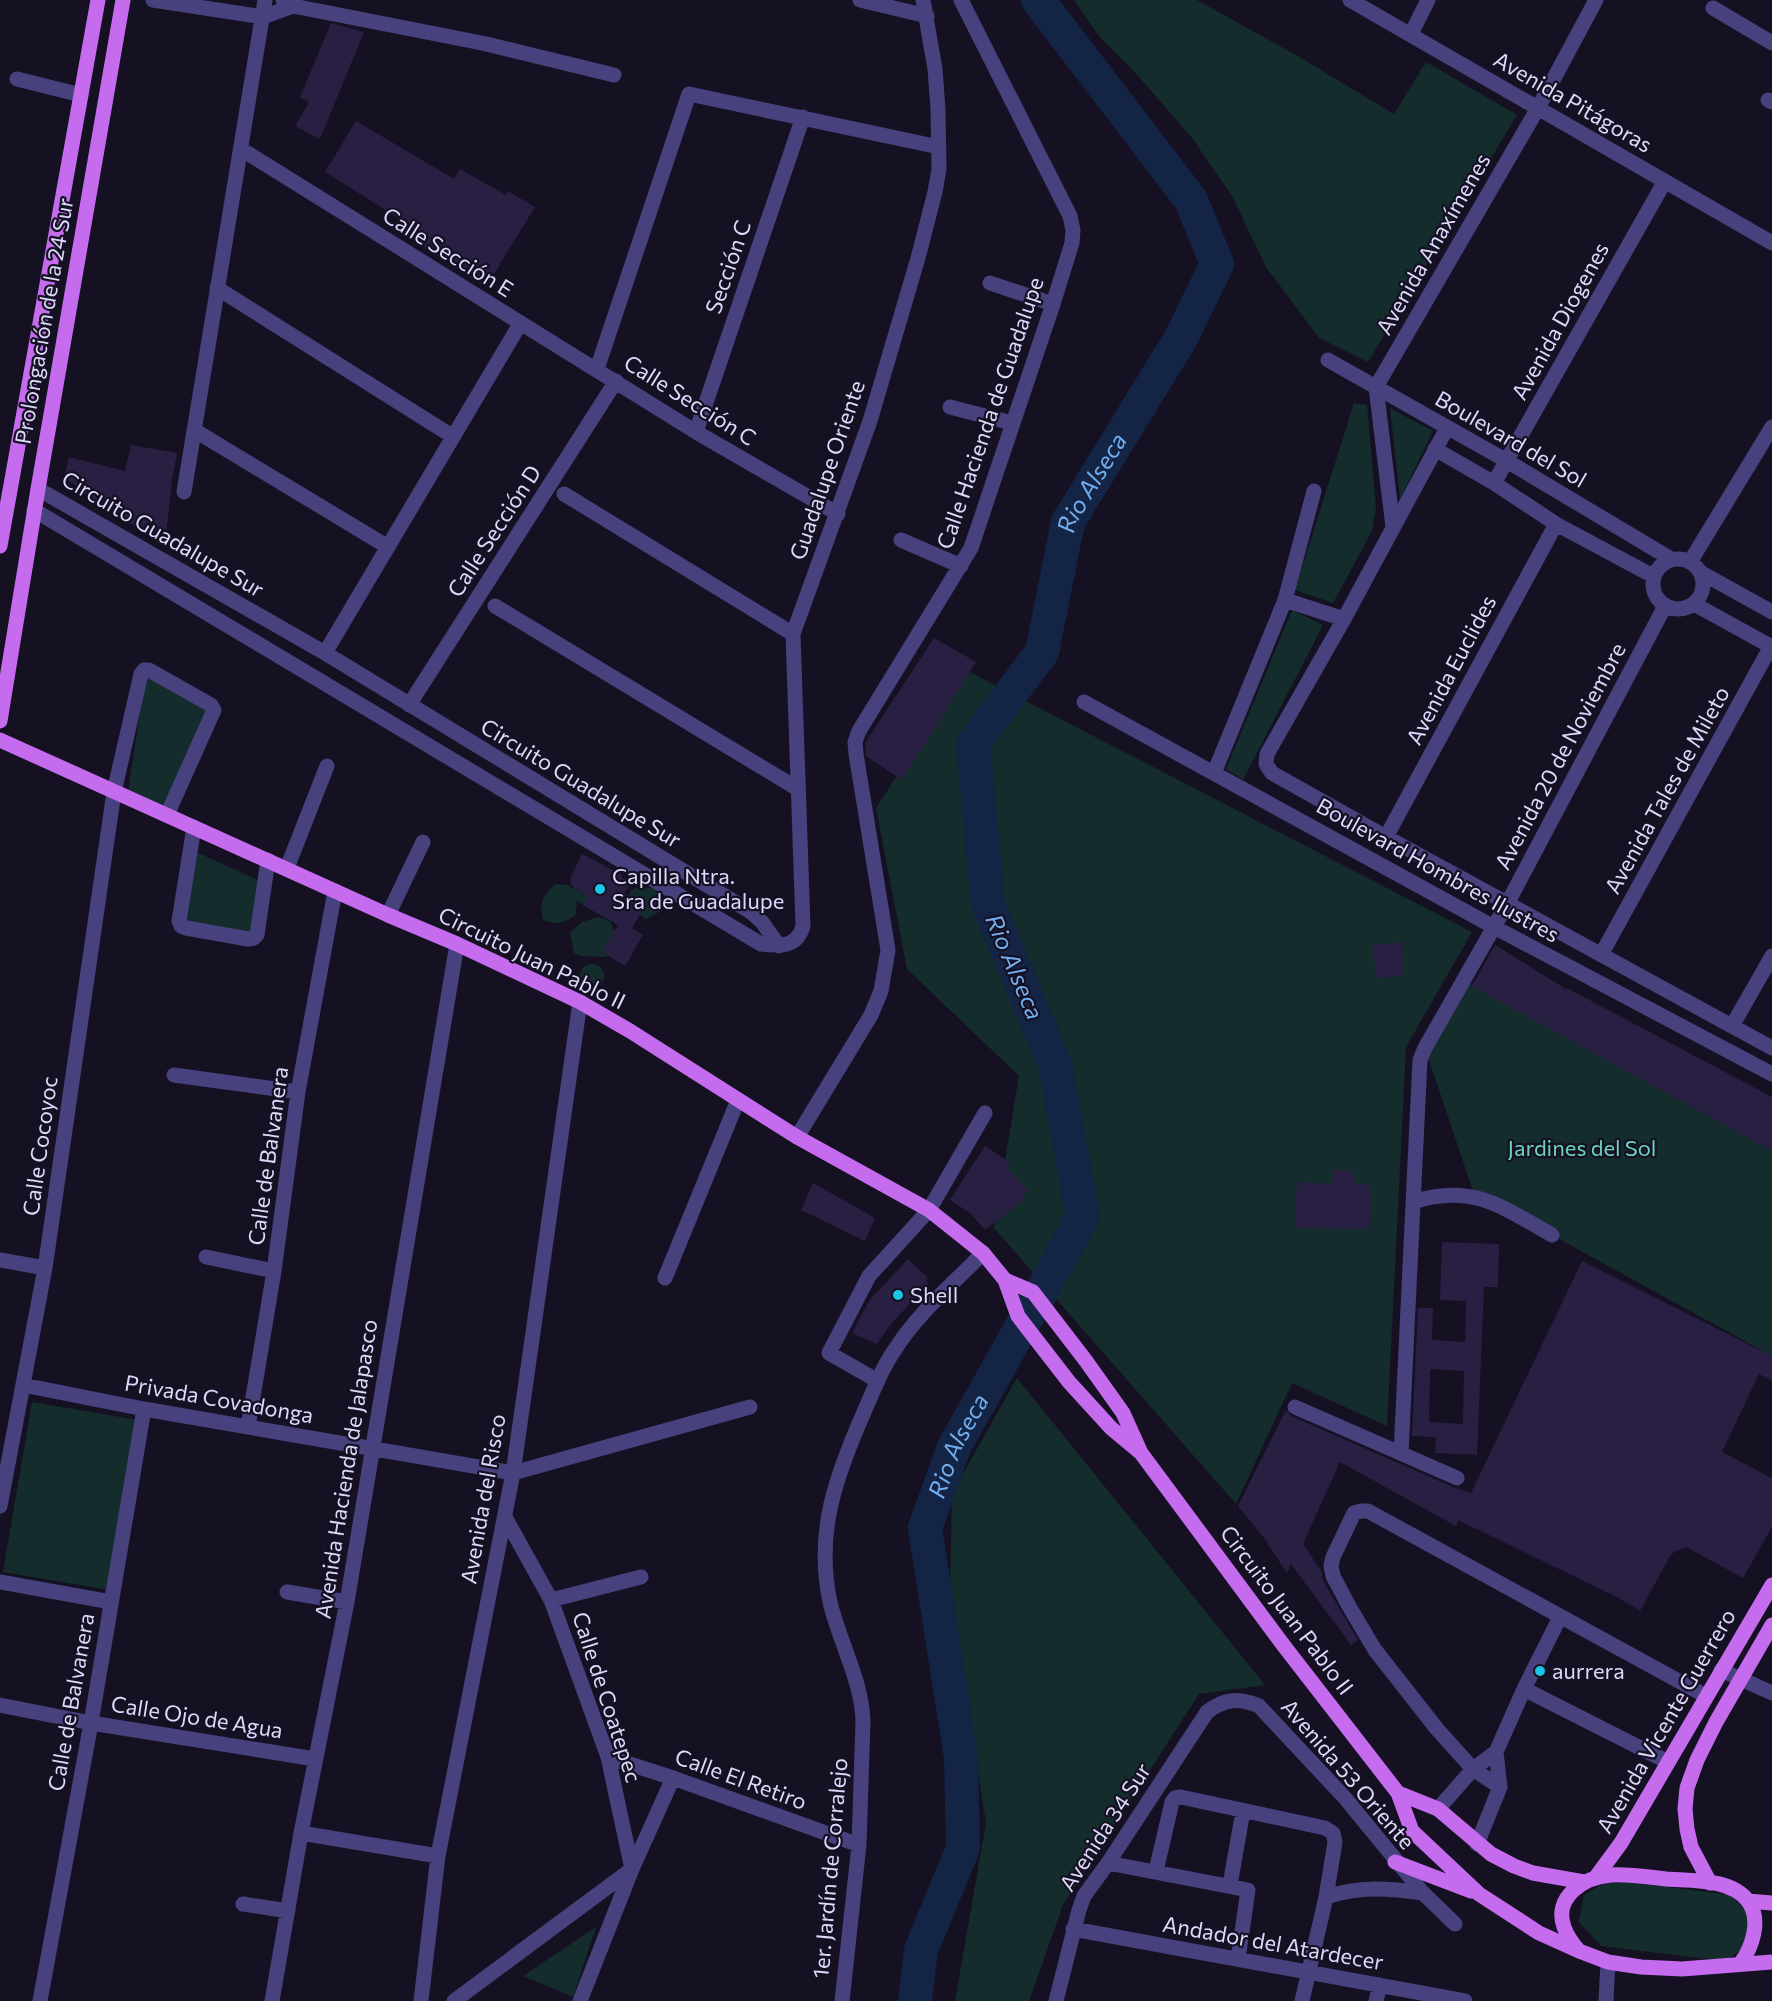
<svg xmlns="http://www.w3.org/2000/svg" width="1772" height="2001" font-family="Commissioner,sans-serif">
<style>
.green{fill:#152c2d}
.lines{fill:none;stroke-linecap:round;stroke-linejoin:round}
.river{stroke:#142445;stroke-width:34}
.building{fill:#281f42;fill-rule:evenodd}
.minor{stroke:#47417d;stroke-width:15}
.major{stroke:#c46bee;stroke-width:15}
.poi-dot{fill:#1ac5e5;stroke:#151123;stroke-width:2}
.labels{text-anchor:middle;stroke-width:4.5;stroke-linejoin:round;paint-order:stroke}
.street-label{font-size:22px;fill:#ded8fb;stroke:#151123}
.poi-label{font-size:22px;fill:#ded8fb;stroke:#151123;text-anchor:start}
.park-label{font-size:22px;fill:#6cd3bf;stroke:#151123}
.water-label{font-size:24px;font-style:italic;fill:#71aeef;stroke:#151123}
</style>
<rect width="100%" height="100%" fill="#151123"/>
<path class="green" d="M1074 0H1197L1296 55 1394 114 1426 62 1517 115 1368 362 1319 338 1266 267 1232 196 1192 138 1140 78 1099 36Z
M1354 403 1367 405 1376 508 1372 531 1333 603 1295 590Z
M1390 408 1433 431 1400 499Z
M1292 610 1323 625 1243 780 1226 769Z
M966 670 1472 932 1406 1047 1387 1426 1292 1383 1236 1504 994 1228 1019 1076 907 969 876 808Z
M146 673 210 711 165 808 128 792Z
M194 851 262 882 252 936 182 924Z
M555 884 568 885 573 889 574 888 612 910 607 919 577 901 576 914C565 924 556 925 543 920 539 901 542 898 555 884Z
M640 887 654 888 664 900 659 912 645 919 635 910 628 899 631 890Z
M599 917 611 922 617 941 606 957 581 956 574 953 570 933 582 922Z
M580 976a12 12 0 1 1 24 0a12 12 0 1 1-24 0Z
M1463 980 1772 1151V1356L1490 1201 1475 1197 1425 1048Z
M1017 1378 1265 1685 1199 1694 1063 1905 1029 2001H955L986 1823 950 1596 952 1493Z
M32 1402 138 1420 109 1590 3 1572Z
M1609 1880 1732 1895 1750 1917 1746 1946 1725 1961 1601 1946 1579 1922 1584 1895Z
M596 1927 573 1997 523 1976Z"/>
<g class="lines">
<path class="river" id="s1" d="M915 2001 921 1950 963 1848 961 1758 925 1528 954 1447 1083 1217 1055 1064 988 905 973 744 1042 652 1068 522 1181 338 1217 264 1191 200 1038 0"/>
</g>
<path class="building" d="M331 23 364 32 320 139 295 126 309 102 300 97Z
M356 121 454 179 460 169 506 195 508 191 535 207 486 287 416 242 422 233 325 172Z
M131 445 177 453 172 480 165 545 102 506 64 477 69 457 125 471Z
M934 638 976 662 902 780 866 756 865 743Z
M582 854 622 875 621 877 631 883 624 893 645 905 632 928 643 935 625 966 602 952 618 925 583 905 588 896 572 886 570 879Z
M1401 942 1404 976 1376 978 1373 945Z
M1495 945 1566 989 1567 988 1772 1097V1151L1472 986Z
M985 1146 1011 1163 1007 1168 1028 1191 1021 1198 1023 1200 985 1230 970 1213 950 1200Z
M1333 1170 1354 1171 1355 1184 1370 1185 1369 1229 1295 1228 1297 1182 1333 1184Z
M813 1183 875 1218 865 1241 801 1210Z
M1442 1242 1499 1244 1498 1287H1484L1477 1455 1435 1453 1436 1437 1412 1436 1418 1308H1433L1432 1340 1465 1342 1466 1301 1440 1300ZM1430 1369 1464 1371 1463 1424 1429 1422Z
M908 1259 928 1278 926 1281 929 1283 890 1325 877 1344 852 1333 869 1301Z
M1582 1261 1772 1356V1381L1759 1374 1722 1452 1772 1478V1527L1743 1578 1686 1547 1675 1551 1670 1556 1640 1611 1619 1598 1458 1520 1456 1526 1340 1462 1303 1544 1322 1572V1579L1358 1640 1351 1645 1291 1564 1287 1573 1264 1538 1238 1506 1286 1410 1291 1416 1453 1487 1471 1493Z"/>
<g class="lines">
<path class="minor" d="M153 0 263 17 293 6
M283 0 293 6 482 43 614 75
M860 0 927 16
M1350 0 1772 243
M1713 8 1772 43
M1411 34 1428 0
M17 79 81 95
M1768 100 1772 102
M241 149 696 432 838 514
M990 283 1053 304
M217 288 452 436
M1328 360 1507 461 1671 559
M597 369 689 94 939 147
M950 407 1012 423
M1447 428 1344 619 1267 754 1266 764 1272 773 1386 837 1772 1048
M194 430 388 547
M696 432 803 117
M1435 449 1494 483 1556 524 1653 576
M1494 483 1665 181
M38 489 325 653 751 912 762 922 779 946
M184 492 265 0
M564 494 793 634
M34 510 761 944C780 946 797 948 803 926L793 634 870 421 918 258 935 192 939 169 938 109 935 69 923 0
M1393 527 1376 387 1538 108 1596 0
M901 540 961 566
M1653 584a25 25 0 1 1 50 0a25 25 0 1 1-50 0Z
M1690 562 1772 427
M1700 572 1772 612
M1285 600 1344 619
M1694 604 1772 647
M495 606 798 789
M325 653 520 324
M1084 702 1494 927 1772 1074
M409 705 616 381
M1214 773 1285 600 1314 491
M194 827 179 921 181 926 186 928 248 939 254 938 257 935 268 860
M1386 837 1556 524
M287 868 327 766
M388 915 423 842
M1601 955 1771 646
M1732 1026 1772 956
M174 1075 298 1092
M797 1137 871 1015 881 991 888 950 856 754 855 742 859 731 971 548 1053 304 1072 243 1073 230 1070 216 961 0
M1413 1202C1473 1183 1502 1207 1552 1235
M206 1257 274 1271
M0 1260 45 1268
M665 1278 738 1100
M878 1381 829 1353 869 1276 929 1210 985 1113
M23 1385 144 1409 513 1473 750 1407
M1295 1407 1457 1478
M248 1427 274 1271 298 1092 335 891
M1401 1453 1420 1060 1425 1048 1507 904 1665 606
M0 1506 45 1268 114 792 141 674 144 670H149L211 705 214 710 167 815
M505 1517 551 1600 608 1757 632 1869
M0 1582 111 1602
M287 1592 347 1602
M551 1600 641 1577
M1721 1670 1772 1693
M1524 1689 1668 1762
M0 1705 91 1723 315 1759
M608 1757 673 1778 859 1845
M1500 1787 1473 1769 1437 1729 1375 1650 1350 1608 1333 1576 1331 1566 1333 1557 1354 1513 1361 1511H1368L1706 1696
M1438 1809 1473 1769 1496 1752
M301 1833 438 1856
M1477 1844 1500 1787 1496 1752 1524 1689 1560 1617
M1108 1863 1248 1890 1238 1959
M1156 1871 1172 1802 1175 1798 1181 1797 1325 1828 1333 1833 1335 1842 1326 1897 1302 2001
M1230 1885 1243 1811
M1326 1897C1360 1886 1388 1888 1423 1893
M243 1904 288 1911
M1073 1929 1465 2001
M40 2001 91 1723 144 1409
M272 2001 301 1833 347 1602 457 944
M421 2001 438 1856 513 1473 580 1002
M454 2001 632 1869
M580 2001 632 1869 673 1778
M842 2001 859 1845 863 1721C862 1681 839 1641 830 1602 815 1532 836 1476 864 1412 873 1392 881 1369 894 1351 917 1314 953 1284 983 1253
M1056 2001 1079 1910 1084 1896 1108 1863 1207 1712C1225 1698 1239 1698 1259 1706L1345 1798 1423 1893 1455 1924
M1376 2001 1380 1985
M1606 2001 1608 1962"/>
<path class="major" d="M0 546 98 0
M0 721 38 489 123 0
M0 740 388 915 457 944 580 1002 630 1031 797 1137 929 1210 983 1253 1005 1280 1018 1316 1069 1382 1111 1428 1141 1453
M1005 1280 1033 1292 1086 1361 1123 1413 1141 1453 1284 1646 1398 1793 1412 1831 1479 1894 1539 1933 1579 1951 1608 1962 1641 1967 1682 1969 1772 1962
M1398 1793 1438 1809 1491 1854 1514 1866 1533 1873 1584 1882
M1395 1862 1471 1891
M1596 1877 1621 1843 1772 1585
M1710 1883 1691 1847 1687 1829 1685 1809 1687 1788 1697 1760 1716 1722 1772 1625
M1748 1901 1772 1903
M1579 1951C1573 1944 1567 1936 1564 1927 1553 1897 1584 1877 1611 1875 1629 1874 1648 1877 1666 1879 1691 1881 1731 1878 1748 1901 1762 1920 1752 1948 1740 1964"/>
</g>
<g class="poi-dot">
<circle cx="600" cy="889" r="6"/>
<circle cx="898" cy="1295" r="6"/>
<circle cx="1540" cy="1671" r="6"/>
</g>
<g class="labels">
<g class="street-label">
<text transform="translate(1573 102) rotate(30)" y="8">Avenida Pitágoras</text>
<text transform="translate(1433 244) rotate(-60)" y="8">Avenida Anaxímenes</text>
<text transform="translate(448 252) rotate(32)" y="8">Calle Sección E</text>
<text transform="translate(728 267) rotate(-71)" y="8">Sección C</text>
<text transform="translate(44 321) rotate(-80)" y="8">Prolongación de la 24 Sur</text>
<text transform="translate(1560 321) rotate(-61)" y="8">Avenida Diogenes</text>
<text transform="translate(690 400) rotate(32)" y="8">Calle Sección C</text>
<text transform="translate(990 413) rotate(-71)" y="8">Calle Hacienda de Guadalupe</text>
<text transform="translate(1511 439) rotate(30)" y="8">Boulevard del Sol</text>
<text transform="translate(827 470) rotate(-71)" y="8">Guadalupe Oriente</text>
<text transform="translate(494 531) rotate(-57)" y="8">Calle Sección D</text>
<text transform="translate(163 534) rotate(30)" y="8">Circuito Guadalupe Sur</text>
<text transform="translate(1451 670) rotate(-62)" y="8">Avenida Euclides</text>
<text transform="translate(1560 756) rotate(-62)" y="8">Avenida 20 de Noviembre</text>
<text transform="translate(581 783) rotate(31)" y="8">Circuito Guadalupe Sur</text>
<text transform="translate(1667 790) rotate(-61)" y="8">Avenida Tales de Mileto</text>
<text transform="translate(1438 870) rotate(29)" y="8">Boulevard Hombres Ilustres</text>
<text transform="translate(532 958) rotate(26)" y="8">Circuito Juan Pablo II</text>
<text transform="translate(40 1146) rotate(-82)" y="8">Calle Cocoyoc</text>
<text transform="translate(268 1156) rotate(-82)" y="8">Calle de Balvanera</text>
<text transform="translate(219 1399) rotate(10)" y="8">Privada Covadonga</text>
<text transform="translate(346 1469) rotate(-81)" y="8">Avenida Hacienda de Jalapasco</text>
<text transform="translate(483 1499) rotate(-80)" y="8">Avenida del Risco</text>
<text transform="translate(1287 1610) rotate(53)" y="8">Circuito Juan Pablo II</text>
<text transform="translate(607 1697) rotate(72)" y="8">Calle de Coatepec</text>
<text transform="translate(71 1702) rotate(-80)" y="8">Calle de Balvanera</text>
<text transform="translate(197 1717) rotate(9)" y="8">Calle Ojo de Agua</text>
<text transform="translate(1666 1721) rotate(-60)" y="8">Avenida Vicente Guerrero</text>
<text transform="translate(1348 1774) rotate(49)" y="8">Avenida 53 Oriente</text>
<text transform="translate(741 1779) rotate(20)" y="8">Calle El Retiro</text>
<text transform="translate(1105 1827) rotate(-57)" y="8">Avenida 34 Sur</text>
<text transform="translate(830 1868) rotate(-85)" y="8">1er. Jardín de Corralejo</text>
<text transform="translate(1273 1943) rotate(10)" y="8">Andador del Atardecer</text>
</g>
<g class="poi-label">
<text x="612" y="884">Capilla Ntra.<tspan x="612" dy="25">Sra de Guadalupe</tspan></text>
<text x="910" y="1303">Shell</text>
<text x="1552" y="1679">aurrera</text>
</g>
<g class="park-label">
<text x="1582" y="1156">Jardines del Sol</text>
</g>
<g class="water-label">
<text dy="8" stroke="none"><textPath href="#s1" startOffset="1617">Rio Alseca</textPath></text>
<text transform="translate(1014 967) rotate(67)" y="8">Rio Alseca</text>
<text dy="8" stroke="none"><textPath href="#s1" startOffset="573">Rio Alseca</textPath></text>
</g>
</g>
</svg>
